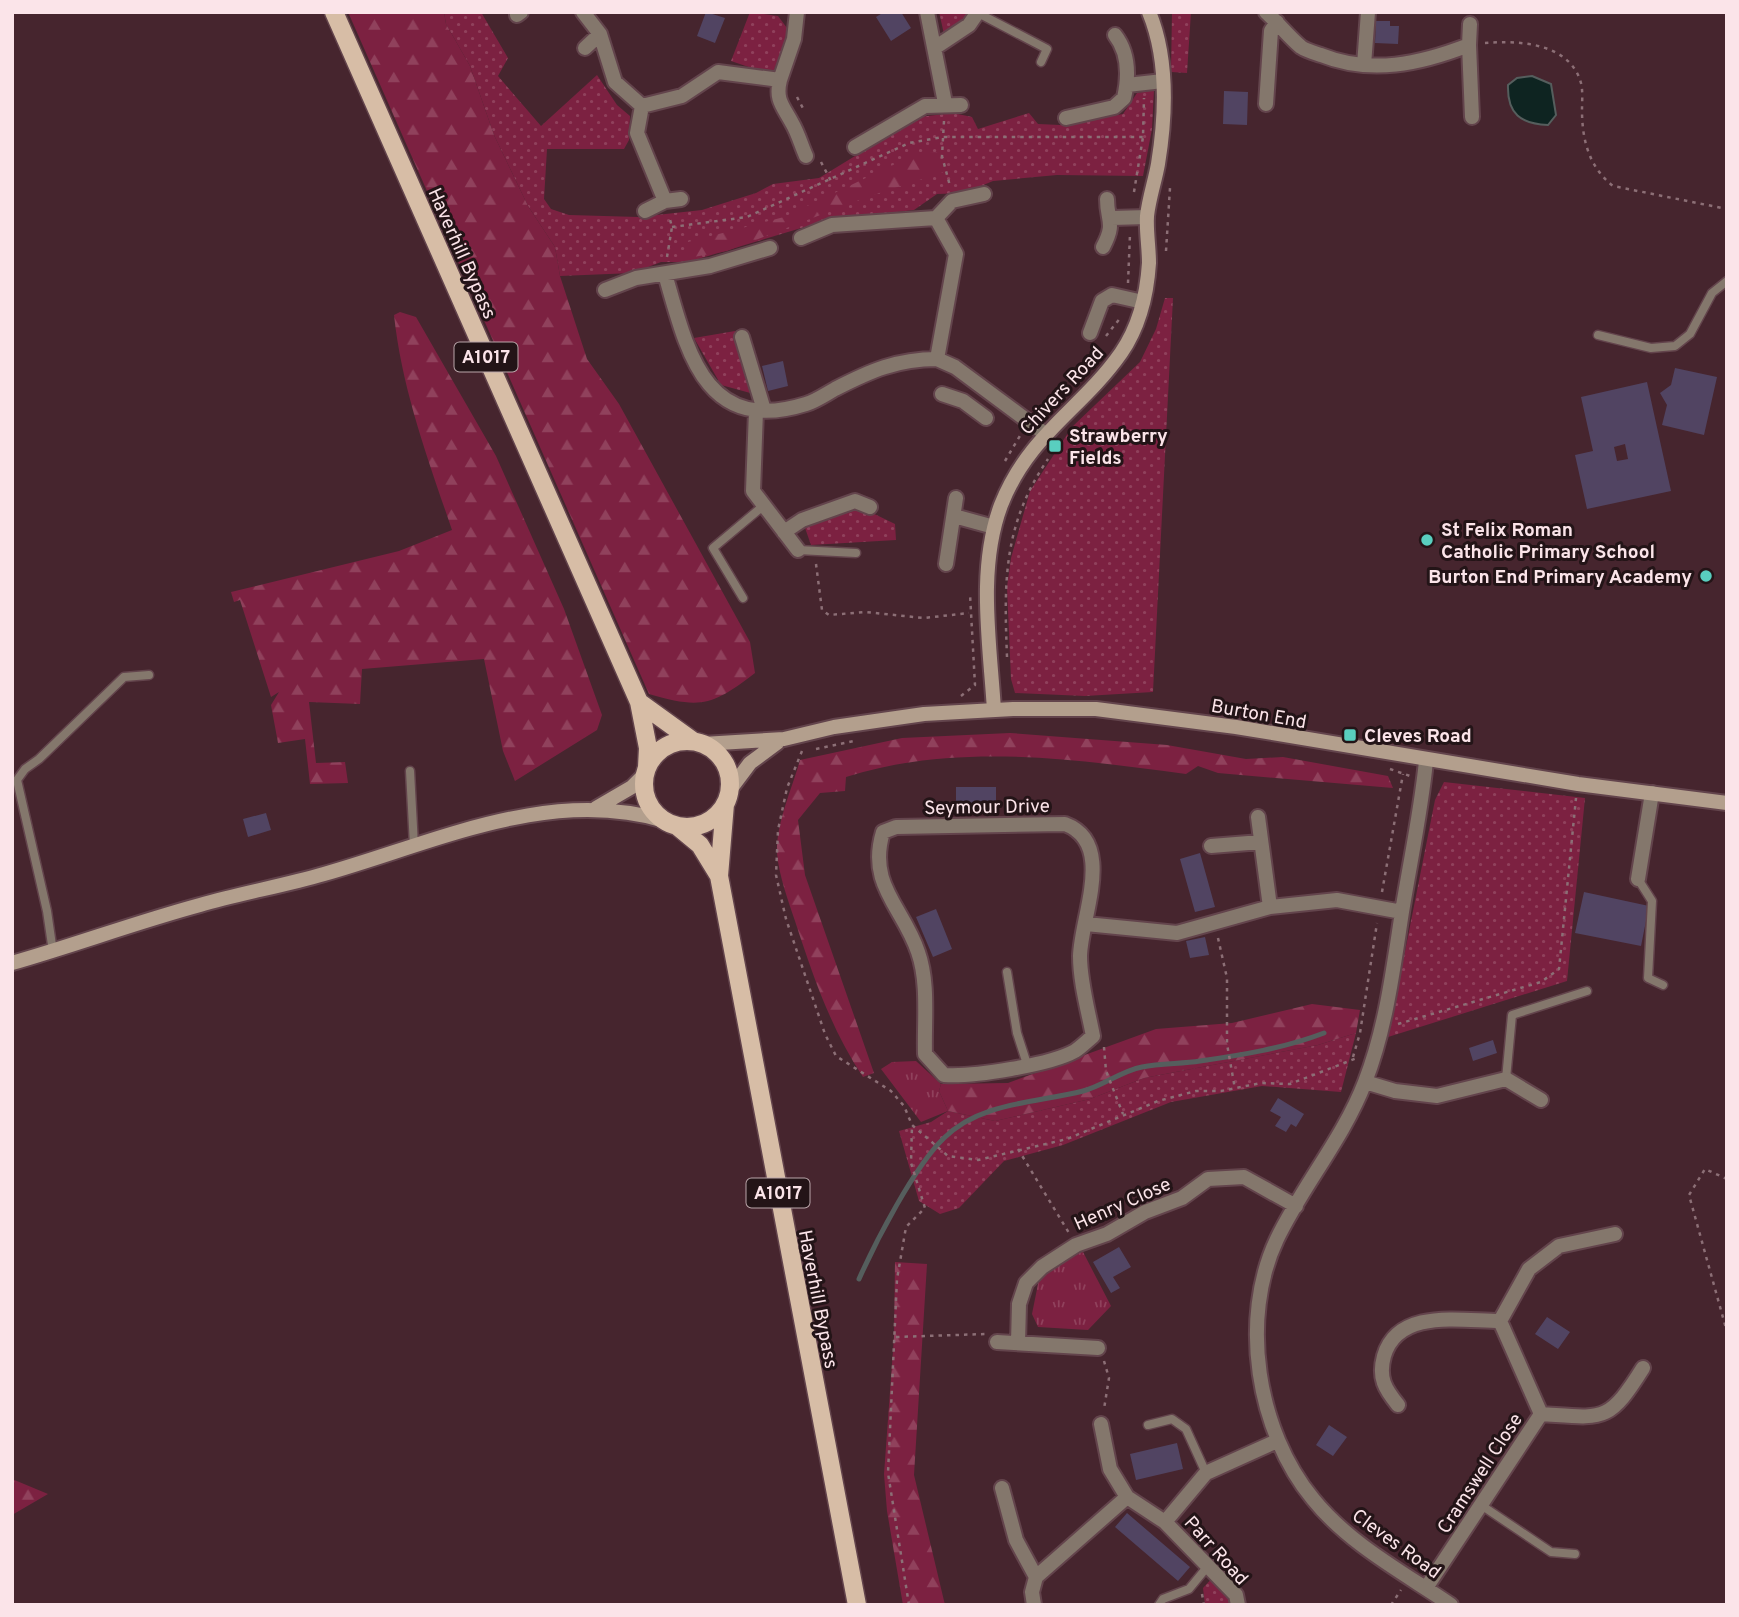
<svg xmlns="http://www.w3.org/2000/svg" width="1739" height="1617" font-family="Overpass,sans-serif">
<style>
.grass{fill:url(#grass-dots)}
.forest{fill:url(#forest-firs)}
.park{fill:url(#park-tufts)}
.water{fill:#0e2421;stroke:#555e5d;stroke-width:2}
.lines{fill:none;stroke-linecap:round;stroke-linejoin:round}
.stream{stroke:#555e5d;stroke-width:5}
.building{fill:#514462;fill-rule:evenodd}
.lane-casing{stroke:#63444c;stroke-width:11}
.street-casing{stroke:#63444c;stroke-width:18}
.secondary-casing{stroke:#63444c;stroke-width:18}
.primary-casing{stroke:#63444c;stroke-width:21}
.path{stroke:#8c6f76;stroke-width:2.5;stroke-dasharray:3.5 5;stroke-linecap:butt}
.lane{stroke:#84776c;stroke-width:8}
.street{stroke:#84776c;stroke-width:14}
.secondary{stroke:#b39f8d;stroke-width:14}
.primary{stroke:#d7bda6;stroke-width:18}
.poi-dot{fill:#59cebf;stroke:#231417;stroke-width:2.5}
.labels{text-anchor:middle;stroke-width:6;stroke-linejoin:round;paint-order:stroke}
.shield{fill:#231417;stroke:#baa6aa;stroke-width:2}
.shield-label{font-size:18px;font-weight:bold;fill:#fbe4e9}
.street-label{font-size:19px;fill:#fbe4e9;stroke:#231417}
.poi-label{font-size:19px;font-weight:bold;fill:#fbe4e9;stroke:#231417;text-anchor:start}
</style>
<defs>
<pattern id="grass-dots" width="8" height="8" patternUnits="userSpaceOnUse" patternTransform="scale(1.75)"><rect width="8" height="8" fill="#7c2141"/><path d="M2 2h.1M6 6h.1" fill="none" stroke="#90415c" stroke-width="1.8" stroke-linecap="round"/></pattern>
<pattern id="forest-firs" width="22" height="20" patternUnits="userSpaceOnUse" patternTransform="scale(1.75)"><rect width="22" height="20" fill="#7c2141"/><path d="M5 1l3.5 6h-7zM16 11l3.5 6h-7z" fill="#90415c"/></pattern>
<pattern id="park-tufts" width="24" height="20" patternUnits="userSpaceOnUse" patternTransform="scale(1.75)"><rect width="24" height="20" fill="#7c2141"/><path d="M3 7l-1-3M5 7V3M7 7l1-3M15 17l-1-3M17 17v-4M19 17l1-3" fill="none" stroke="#90415c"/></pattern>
</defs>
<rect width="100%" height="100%" fill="#46252e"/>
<path class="grass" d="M444 12H481L508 58 498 76 541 126 597 75 617 105 630 116 629 140 624 149H547L544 199 551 209 569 215 638 217 702 210 756 193 773 184 819 178 919 117 953 113 972 117 978 129 1029 113 1038 124 1060 125 1123 114 1137 93 1154 90 1152 129 1143 176 1057 175 993 181 964 193 937 194 914 210 828 220 688 262H661L633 273 560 276 555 247 528 206 494 135 470 66 446 24Z
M750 12 778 16 790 32 774 70 766 73 731 61Z
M939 12H971L944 34Z
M1172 12H1191L1187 73 1171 72Z
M1165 298H1173L1153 692 1085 696 1015 693 1011 679 1007 587 1011 558 1030 491 1072 427 1140 362 1156 329Z
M735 331 754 394 721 385 694 338Z
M858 506 895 524 896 540 811 545 804 525Z
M1444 782 1585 798 1567 981 1388 1037 1435 800Z
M1356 1033 1341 1092 1262 1086 1171 1102 1063 1145 1004 1161 959 1208 940 1214 919 1201 899 1131 931 1122 948 1111 995 1121 1090 1099 1144 1078 1318 1045Z
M1214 1576 1231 1597 1232 1605H1205L1203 1588Z"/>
<path class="forest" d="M348 12H444L446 24 470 66 494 135 528 206 555 247 560 276 587 359 619 404 750 642 755 673C712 706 701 709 649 694Z
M937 152 944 172 867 197 727 251 688 258V242L784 217 914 155Z
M400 312 416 317 496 456 564 609 602 715 597 730 515 781 503 751 484 659 362 669 360 704 309 702 316 763 345 762 348 783 310 784 305 739 278 743 271 705 279 692 271 697 240 600 234 602 231 592 399 551 452 530C428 459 402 390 394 315Z
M1010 733 1167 745 1246 759 1283 757 1388 776 1393 788 1218 773 1198 766 1186 774C1074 759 956 742 846 777L845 791 820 793 798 820 805 875 874 1073 863 1077C831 1029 813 976 795 921 788 900 779 876 777 853 776 823 792 789 800 760L902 738Z
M1312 1004 1360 1010 1356 1033 1318 1045 1144 1078 1090 1099 995 1121 948 1111 939 1091 941 1084 1008 1083 1156 1029 1232 1023Z
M895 1262 927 1264 914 1475 945 1605H903L887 1511 884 1474 894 1337Z
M12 1479 48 1494 12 1515Z"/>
<path class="park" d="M916 1061 941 1084 939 1091 948 1111 921 1122 881 1069 892 1062Z
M1082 1250 1111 1306 1088 1330 1038 1327 1032 1314 1039 1279Z"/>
<path class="water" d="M1532 76 1551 84 1556 115 1548 125C1521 124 1507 114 1508 85L1517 78Z"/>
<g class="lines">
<path class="stream" d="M859 1279C876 1241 914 1167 944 1138 980 1102 1036 1103 1083 1091 1103 1086 1121 1071 1142 1067 1161 1063 1181 1064 1200 1061 1242 1055 1285 1048 1324 1033"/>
</g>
<path class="building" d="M706 12 725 18 715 43 697 36Z
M884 12H901L911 28 891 41 876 17Z
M1376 21H1390V26H1399L1398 44 1375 43Z
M1224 91 1248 92 1247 125 1223 124Z
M783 361 788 386 768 391 762 366Z
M1675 368 1717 377 1704 435 1662 425 1667 405 1660 393 1671 385Z
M1647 382 1671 491 1587 509 1575 455 1593 451 1581 397ZM1625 444 1628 459 1617 461 1614 447Z
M956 787H996V806H956Z
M266 813 271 830 248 837 243 819Z
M1200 853 1215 907 1195 912 1180 859Z
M1584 892 1649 906 1641 946 1575 933Z
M936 909 952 949 933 957 916 917Z
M1205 937 1209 955 1190 958 1186 941Z
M1493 1040 1497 1053 1473 1061 1469 1048Z
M1278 1098 1304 1114 1296 1127 1291 1124 1286 1132 1275 1126 1281 1117 1270 1111Z
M1119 1247 1131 1267 1113 1277 1120 1288 1111 1293 1093 1262Z
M1547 1317 1570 1332 1558 1349 1535 1334Z
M1329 1425 1347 1437 1333 1456 1316 1445Z
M1177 1443 1183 1469 1136 1480 1130 1454Z
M1127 1513 1190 1567 1178 1581 1115 1527Z"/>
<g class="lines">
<g class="lane-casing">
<path id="lane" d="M978 13 1047 49 1041 62
M1598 335 1651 348 1675 346 1690 334 1712 293 1727 281
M798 550 856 553
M743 598 713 548 763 506
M410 771 414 846
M1638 879 1652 901 1648 978 1663 985
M53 952 47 911 17 780 25 769 39 759 124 677 149 675
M1007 972 1017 1033 1027 1064
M1506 1079 1512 1015 1587 991
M1148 1425 1172 1419 1186 1429 1206 1473
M1481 1505 1551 1552 1575 1554
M1159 1605 1163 1599 1189 1589 1208 1566"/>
</g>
<g class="street-casing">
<path id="street" d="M583 12 600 34 615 82 642 106
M927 12 945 103
M1266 12C1278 23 1289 37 1301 47 1307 51 1315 53 1321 55 1371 75 1420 64 1469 45L1470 24
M517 15 521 12
M1469 45 1472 117
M936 47 969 25 978 12
M585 48 600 34
M1364 65 1368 12
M780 80C775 100 783 106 792 123 798 133 801 145 806 156
M1127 85 1163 81
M1266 104 1271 31 1277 22
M1066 118 1114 107 1124 98C1129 76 1129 53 1115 35
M855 147 925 106 961 105
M665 201 637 133 642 106 682 96 718 72 780 80 794 39 797 12
M645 211 665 201 681 199
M936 218 956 254 937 359 955 367 1044 433
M1112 218 1147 217
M801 238 832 225 936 218 952 201 984 194
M1103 247C1116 222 1107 222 1107 199
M665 274C687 350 704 436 806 404 816 401 826 394 835 389 870 371 897 359 937 359
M605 290 636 278 710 266 770 248
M1090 333 1102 301 1112 295 1143 302
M742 337 764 410
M942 394 963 401 986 418
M756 411 753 491 798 550
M954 516 994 527
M784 532 802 520 855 501 870 507
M946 564 956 498
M1426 761C1421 812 1410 862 1402 912 1393 970 1386 1028 1365 1082 1343 1139 1303 1185 1277 1239 1239 1319 1257 1431 1313 1499 1349 1544 1404 1573 1451 1605
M1258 817 1270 907
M1065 824C1116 843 1081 916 1080 956 1080 982 1088 1010 1093 1036 1087 1041 1081 1047 1075 1051 1050 1065 973 1077 944 1075L925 1054C924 1021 929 983 918 952 903 907 867 885 883 832L896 827Z
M1211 846 1261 842
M1638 879 1652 793
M1086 924 1177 933 1270 907 1337 900 1402 912
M1365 1082 1395 1091 1437 1096 1506 1079 1541 1100
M997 1342 1098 1348
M1018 1343 1019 1304 1026 1283 1042 1267 1076 1245 1107 1234 1145 1212 1182 1198 1208 1179 1244 1177 1296 1206
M1398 1405C1385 1389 1378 1378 1384 1356 1398 1308 1461 1321 1500 1321
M1541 1414C1603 1418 1608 1424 1643 1368
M1101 1424 1110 1469 1127 1497 1165 1522 1236 1595 1238 1605
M1002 1488 1016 1540 1036 1577
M1165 1522 1206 1473 1277 1441
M1426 1588 1541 1414 1500 1321 1529 1269 1559 1246 1615 1234
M1034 1605 1032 1592 1036 1577 1127 1497"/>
</g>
<g class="secondary-casing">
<path id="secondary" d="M994 710C990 644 977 569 1001 505 1029 434 1081 410 1121 353 1139 327 1147 294 1149 263 1149 247 1146 231 1147 216 1149 198 1155 181 1158 164 1166 115 1168 58 1149 12
M703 744 784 739 834 727 924 714 1013 709H1096L1236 727 1578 784 1727 803
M729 791 750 763 777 743
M596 808 632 787 645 774
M12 963C75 945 137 922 200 905 241 893 283 886 324 874 434 843 549 786 665 821"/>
</g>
<g class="primary-casing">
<path id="primary" d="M334 12 639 702 648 748 647 767
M639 702 693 741
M644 784a43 43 0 1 1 86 0a43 43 0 1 1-86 0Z
M725 804 719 876 857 1605
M677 826 700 845 719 876"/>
</g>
<path class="path" d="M1485 43C1519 40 1570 43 1581 83 1583 91 1582 102 1582 110 1582 140 1589 167 1613 186L1727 209
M797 97 805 112
M944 121 942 156 950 186
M821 162 831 181
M1134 192 1143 137 1144 98
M672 227 747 217 909 143 943 137H1144
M1166 251 1170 188
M667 257 672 227 669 216
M1128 283 1130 234
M1106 336 1121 317
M1039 412 1098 347
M1005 461 1021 434
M816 564 822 610 829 615 865 612 924 618 969 613
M1007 657C1004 581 1003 525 1048 459
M961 696 975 685 970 594
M816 749 854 741
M802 751 787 788 778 830 776 875 786 919 825 1034 836 1056 891 1091 904 1106 912 1125 948 1156 978 1160 1067 1139 1158 1101 1196 1091H1221L1261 1083 1290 1084 1357 1058
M1390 769 1410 776
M1382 892 1403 774
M1218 938 1227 978V1044L1235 1089
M1398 1024 1541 982 1559 969 1576 798
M1104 1047 1106 1071 1123 1114
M1353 1057 1360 1033 1377 923
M1018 1149 1069 1233
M1727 1179 1705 1169 1689 1195 1727 1332
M896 1337 986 1334
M1104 1361 1109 1378 1104 1409
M1202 1594 1204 1605
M909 1605 888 1473 897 1279 906 1227 925 1208 911 1163 912 1125
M1391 1605 1401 1590"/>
<use href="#lane" class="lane"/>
<use href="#street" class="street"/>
<use href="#secondary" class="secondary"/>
<use href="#primary" class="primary"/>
</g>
<g class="poi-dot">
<rect x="1048" y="439" width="14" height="14" rx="3.5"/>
<circle cx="1427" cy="540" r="7"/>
<circle cx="1706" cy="576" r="7"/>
<rect x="1343" y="728" width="14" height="14" rx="3.5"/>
</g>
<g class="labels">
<g class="shield">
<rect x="454.5" y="342.5" width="63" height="29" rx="5"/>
<rect x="746.5" y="1178.5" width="63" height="29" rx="5"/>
</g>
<g class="shield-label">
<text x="486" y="363">A1017</text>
<text x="778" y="1199">A1017</text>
</g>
<g class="street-label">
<text transform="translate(463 253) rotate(66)" y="7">Haverhill Bypass</text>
<text transform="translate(1061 390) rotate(-47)" y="7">Chivers Road</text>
<text transform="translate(1259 713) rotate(10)" y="7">Burton End</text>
<text transform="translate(987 806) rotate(-1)" y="7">Seymour Drive</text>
<text transform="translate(1122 1203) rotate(-24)" y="7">Henry Close</text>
<text transform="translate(819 1299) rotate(79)" y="7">Haverhill Bypass</text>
<text transform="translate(1479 1473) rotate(-57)" y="7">Cramswell Close</text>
<text transform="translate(1397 1543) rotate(36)" y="7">Cleves Road</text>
<text transform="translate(1217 1550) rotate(48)" y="7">Parr Road</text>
</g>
<g class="poi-label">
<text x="1069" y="442">Strawberry<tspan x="1069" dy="22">Fields</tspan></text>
<text x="1441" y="536">St Felix Roman<tspan x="1441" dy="22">Catholic Primary School</tspan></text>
<text x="1692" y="583" text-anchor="end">Burton End Primary Academy</text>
<text x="1364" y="742">Cleves Road</text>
</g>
</g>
<rect width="1739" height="1617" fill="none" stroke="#fbe4e9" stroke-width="28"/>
</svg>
